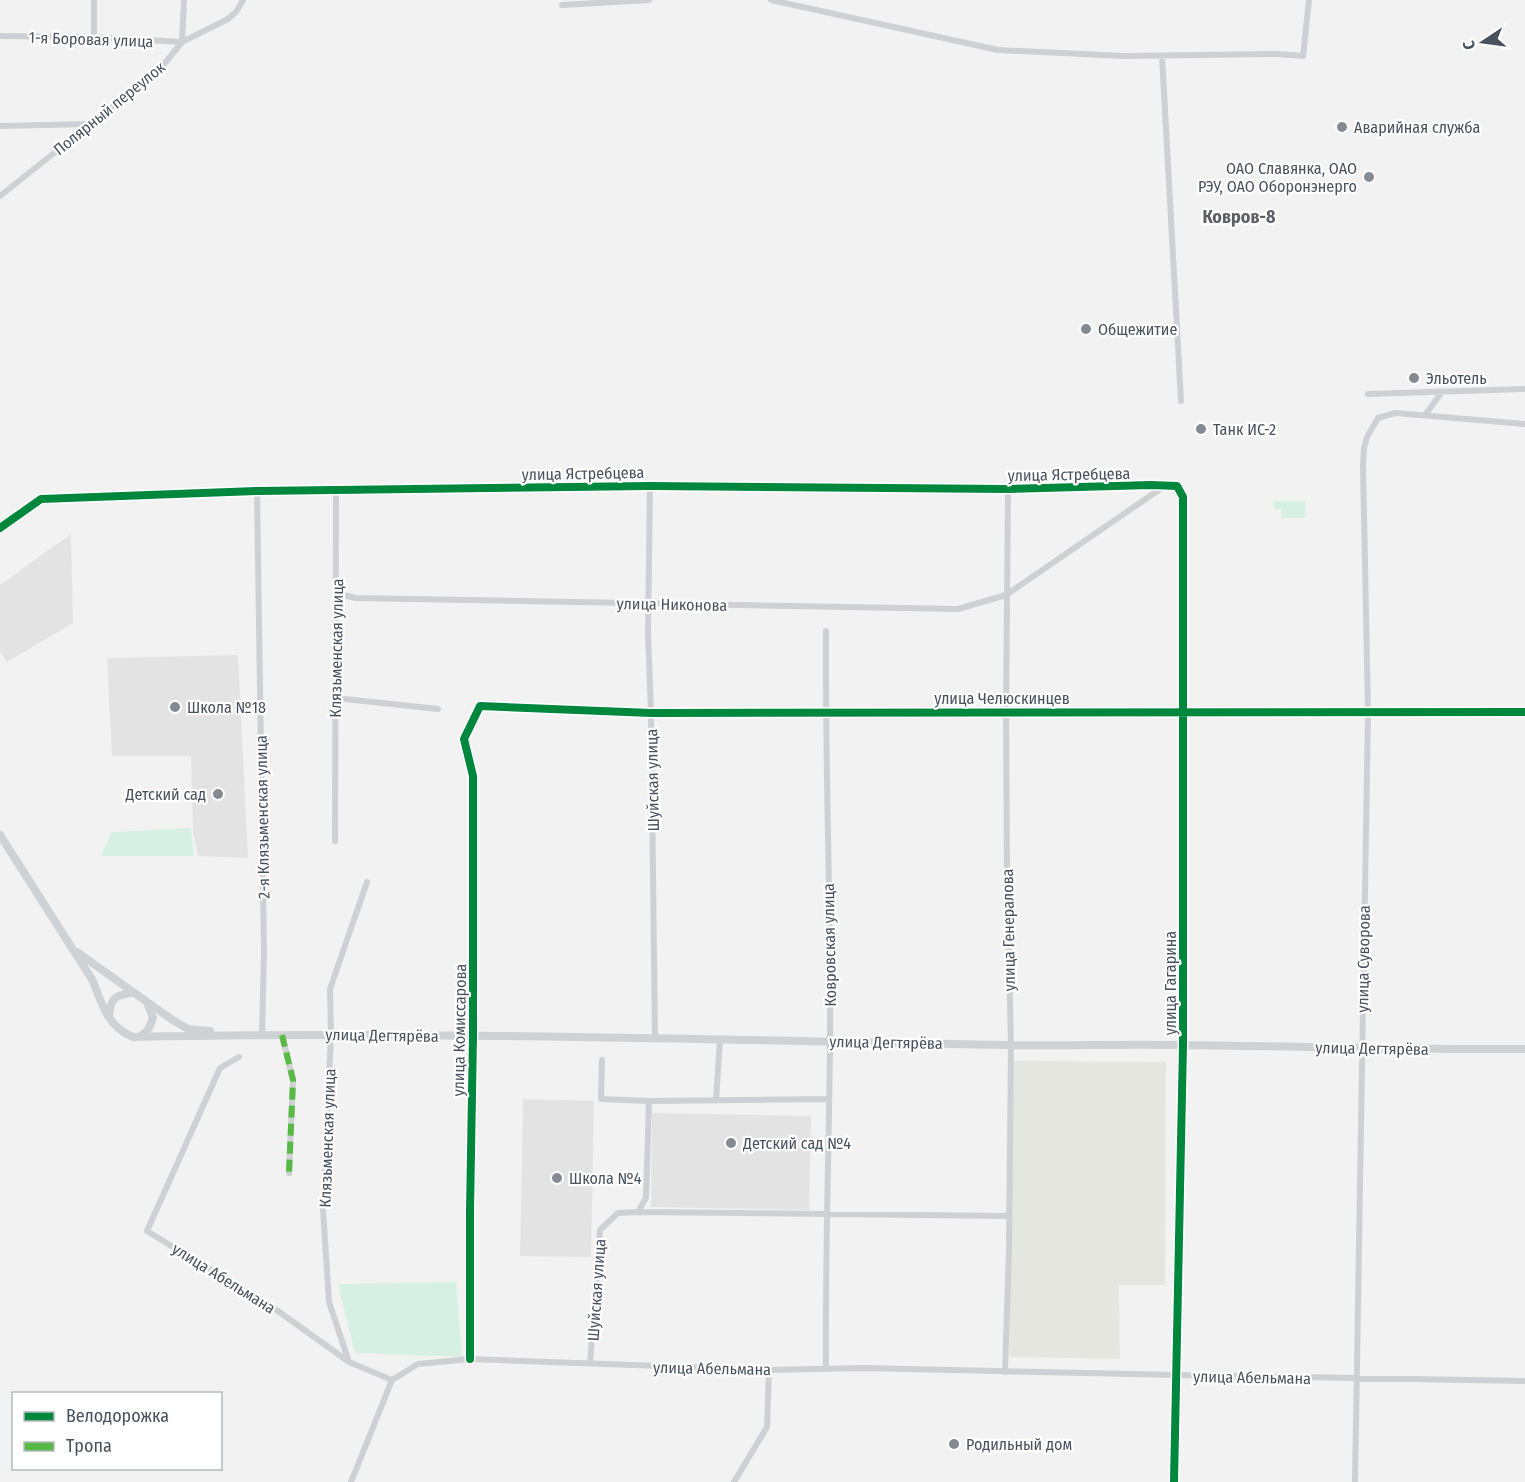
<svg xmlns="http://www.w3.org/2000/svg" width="1525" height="1482" font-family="'Fira Sans Condensed',sans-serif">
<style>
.commercial{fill:#e6e6e1}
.education{fill:#e4e3e4}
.green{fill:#d6f1e4}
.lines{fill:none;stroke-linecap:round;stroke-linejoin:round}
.street{stroke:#ced0d3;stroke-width:6}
.secondary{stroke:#cfd2d5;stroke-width:8}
.quiet{stroke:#58b947;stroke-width:6;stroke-dasharray:12 6;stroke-linecap:butt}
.cycleway-casing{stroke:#fff;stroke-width:11}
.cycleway{stroke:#00873e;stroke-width:8}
.poi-dot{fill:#848a92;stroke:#fff;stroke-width:2}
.labels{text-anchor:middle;stroke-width:4.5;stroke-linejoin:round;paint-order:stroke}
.street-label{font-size:16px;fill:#48525f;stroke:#fff}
.poi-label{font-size:16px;fill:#48525f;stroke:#fff;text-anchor:start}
.neighbourhood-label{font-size:18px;font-weight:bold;fill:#5d6066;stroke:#fff}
</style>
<rect width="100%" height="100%" fill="#f2f2f2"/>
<path class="commercial" d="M1014 1061 1166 1062 1165 1285H1119L1120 1359 1009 1357Z"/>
<path class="education" d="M71 534 73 623 7 662 0 652V585Z
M238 655 248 858 198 856 193 832 191 756H112L107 658Z
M523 1099 594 1101 591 1257 520 1256Z
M652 1113 811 1116 809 1210 651 1207Z"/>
<path class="green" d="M1274 501H1305V518H1281V509H1274Z
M191 828 194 856H101L112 832Z
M456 1282 462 1357 355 1353 338 1284Z"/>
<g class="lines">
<path class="street" d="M771 0 998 50 1123 56 1277 54 1303 56 1309 0
M562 5 649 0
M0 36 94 37 182 42 184 0
M94 37V0
M1162 56 1181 401
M0 126 89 124
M0 196 161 68 182 42 228 19 236 12 243 0
M1368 394 1525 389
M1425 415 1442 392
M650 486 648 633 651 713 655 1038
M257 491 264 952 262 1035
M0 528 41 499 257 491 650 486 1008 489 1151 485 1177 486 1183 497V1045L1174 1482
M337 593 355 598 958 609 1006 595 1163 487
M335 698 438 709
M335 841 336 490
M282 1035 293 1080 289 1173
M239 1057 220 1068 147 1231 278 1311 349 1362 392 1380 418 1364 470 1359 769 1370 864 1368 1178 1375 1525 1381
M602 1060 601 1099 649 1101 829 1099
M716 1100 720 1039
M638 1212 1009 1216
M470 1359V1211L473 1036V776L464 739 480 706 651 713 1525 712
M349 1362 329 1302 323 1209 331 1034 330 989 367 882
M590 1364 600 1230 618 1213 638 1212 646 1198 649 1101
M826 1368C825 1259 829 1150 830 1040 831 904 825 767 826 631
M1005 1372 1009 1248 1011 1045 1007 874 1006 712 1008 489
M351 1482 392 1380
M734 1482 767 1427 769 1370
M1355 1482 1368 712 1363 465 1364 448 1367 437 1378 418 1395 413 1525 424"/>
<path class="secondary" d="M0 835 93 981C102 1005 108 1027 133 1037 425 1031 716 1040 1007 1045 1063 1046 1119 1044 1175 1045 1292 1046 1408 1050 1525 1049
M77 952 171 1019 188 1029 210 1031
M109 1016C110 998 116 995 132 993
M140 1036C148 1033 150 1026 153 1018L148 1005"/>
<path class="quiet" d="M282 1035 293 1080 289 1173"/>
<g class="cycleway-casing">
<path id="cycleway" d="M0 528 41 499 257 491 650 486 1008 489 1151 485 1177 486 1183 497V1045L1174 1482
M470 1359V1211L473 1036V776L464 739 480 706 651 713 1525 712"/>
</g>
<use href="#cycleway" class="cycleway"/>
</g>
<g class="poi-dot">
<circle cx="1342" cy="127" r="6"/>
<circle cx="1369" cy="177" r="6"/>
<circle cx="1086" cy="329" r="6"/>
<circle cx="1414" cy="378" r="6"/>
<circle cx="1201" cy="429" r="6"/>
<circle cx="175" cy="707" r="6"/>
<circle cx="218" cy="794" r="6"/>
<circle cx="731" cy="1143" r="6"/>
<circle cx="557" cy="1178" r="6"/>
<circle cx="954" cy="1444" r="6"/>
</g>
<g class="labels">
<g class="street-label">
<text transform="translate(91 39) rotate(2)" y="6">1-я Боровая улица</text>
<text transform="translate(109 108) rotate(-39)" y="6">Полярный переулок</text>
<text transform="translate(583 473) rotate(-1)" y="6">улица Ястребцева</text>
<text transform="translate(1069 474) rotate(-1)" y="6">улица Ястребцева</text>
<text transform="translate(672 604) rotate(1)" y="6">улица Никонова</text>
<text transform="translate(336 648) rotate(-89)" y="6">Клязьменская улица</text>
<text x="1002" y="704">улица Челюскинцев</text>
<text transform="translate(652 780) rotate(-91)" y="6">Шуйская улица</text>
<text transform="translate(262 817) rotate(-91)" y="6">2-я Клязьменская улица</text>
<text transform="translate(1008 930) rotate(-91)" y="6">улица Генералова</text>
<text transform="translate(829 945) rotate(-91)" y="6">Ковровская улица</text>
<text transform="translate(1363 959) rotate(-89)" y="6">улица Суворова</text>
<text transform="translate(1170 983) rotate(-90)" y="6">улица Гагарина</text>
<text transform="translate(459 1030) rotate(-89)" y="6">улица Комиссарова</text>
<text transform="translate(382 1035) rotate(1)" y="6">улица Дегтярёва</text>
<text transform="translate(886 1042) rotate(1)" y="6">улица Дегтярёва</text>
<text transform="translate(1372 1048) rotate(1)" y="6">улица Дегтярёва</text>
<text transform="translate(327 1138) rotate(-88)" y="6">Клязьменская улица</text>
<text transform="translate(224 1278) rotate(32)" y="6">улица Абельмана</text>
<text transform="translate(596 1290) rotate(-86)" y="6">Шуйская улица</text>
<text transform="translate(712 1368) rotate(1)" y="6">улица Абельмана</text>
<text transform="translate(1252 1377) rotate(1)" y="6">улица Абельмана</text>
</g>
<g class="poi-label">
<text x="1354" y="133">Аварийная служба</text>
<text x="1357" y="174" text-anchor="end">ОАО Славянка, ОАО<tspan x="1357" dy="18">РЭУ, ОАО Оборонэнерго</tspan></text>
<text x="1098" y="335">Общежитие</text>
<text x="1426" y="384">Эльотель</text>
<text x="1213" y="435">Танк ИС-2</text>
<text x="187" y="713">Школа №18</text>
<text x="206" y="800" text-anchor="end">Детский сад</text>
<text x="743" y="1149">Детский сад №4</text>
<text x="569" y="1184">Школа №4</text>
<text x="966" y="1450">Родильный дом</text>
</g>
<g class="neighbourhood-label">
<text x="1239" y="223">Ковров-8</text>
</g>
</g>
<rect x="12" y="1392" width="210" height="78" fill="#ffffff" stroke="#b6babf" stroke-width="1.5"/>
<rect x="24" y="1412" width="30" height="9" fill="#00873e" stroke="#b6babf" stroke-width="1.5"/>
<text x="66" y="1422" font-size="18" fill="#48525f">Велодорожка</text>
<rect x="24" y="1442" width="30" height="9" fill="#58b947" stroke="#b6babf" stroke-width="1.5"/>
<text x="66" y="1452" font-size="18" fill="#48525f">Тропа</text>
<g transform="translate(1483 42) rotate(257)" stroke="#ffffff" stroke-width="4.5" paint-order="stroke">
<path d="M0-4.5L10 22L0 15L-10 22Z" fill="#48525f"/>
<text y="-9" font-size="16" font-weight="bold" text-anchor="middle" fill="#48525f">С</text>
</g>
</svg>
